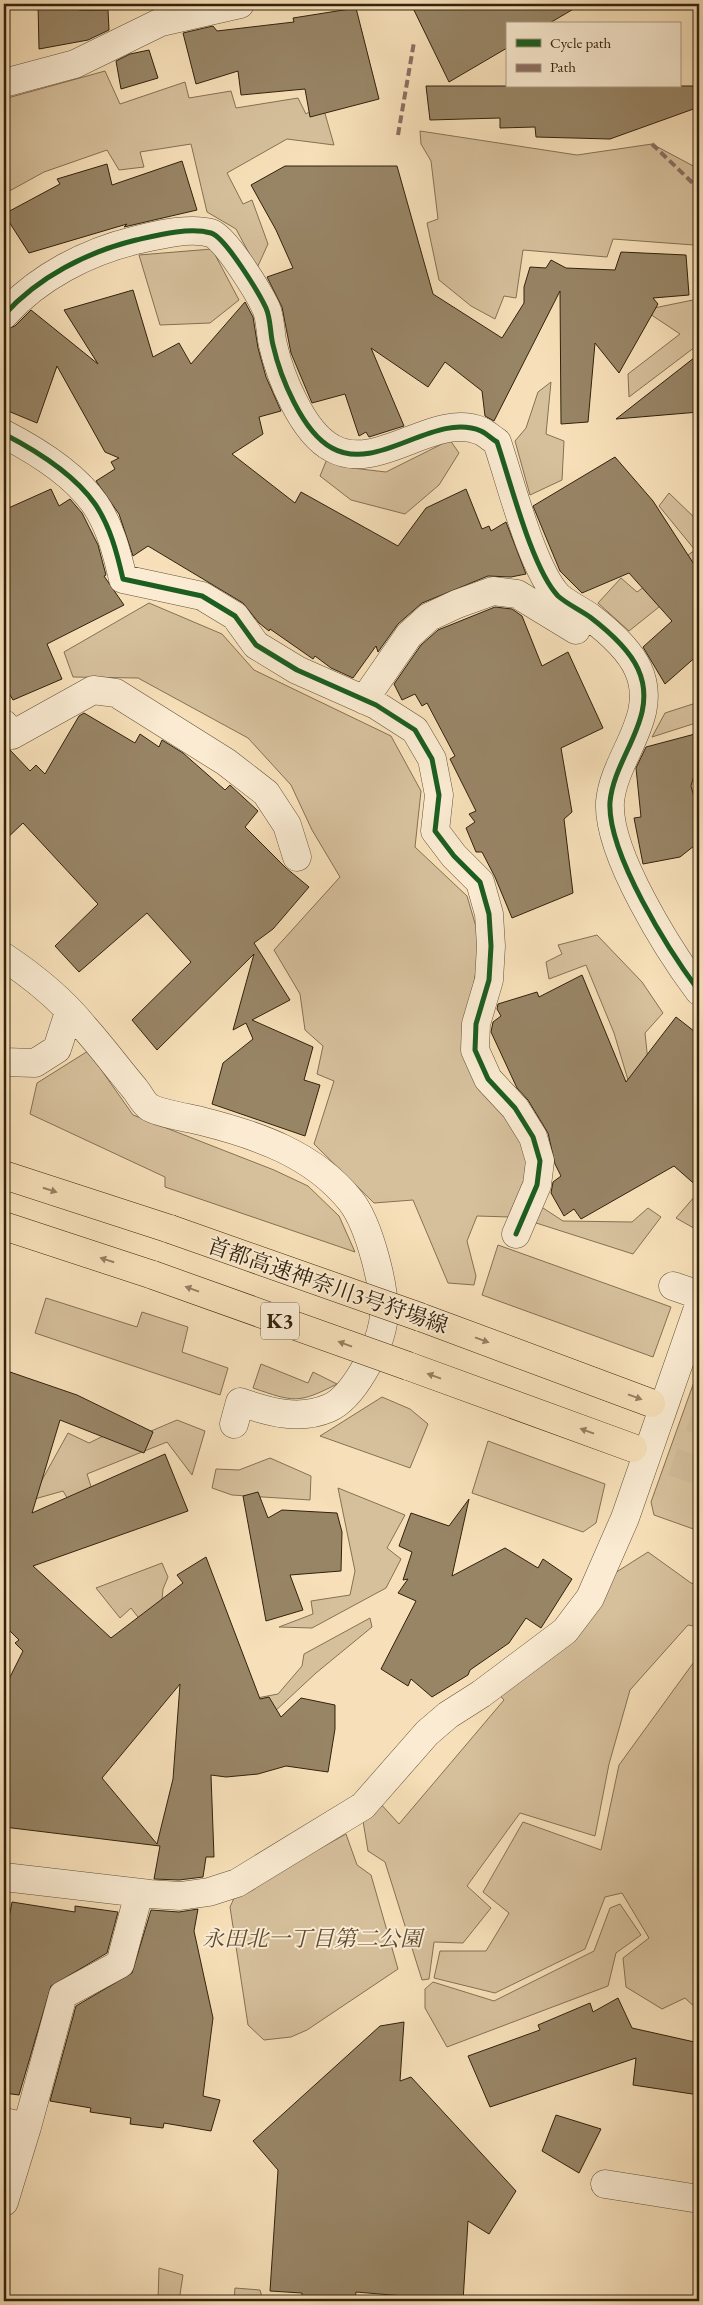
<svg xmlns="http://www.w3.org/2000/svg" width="703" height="2305" font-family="'EB Garamond','Noto Serif JP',serif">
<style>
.green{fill:#d6c09c;stroke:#847154}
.building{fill:#988566;stroke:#32220d;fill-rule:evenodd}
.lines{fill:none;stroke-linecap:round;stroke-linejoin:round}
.highway-tunnel{stroke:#d0ba97;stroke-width:28;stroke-dasharray:28 14;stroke-linecap:butt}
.minor-casing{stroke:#635238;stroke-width:29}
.highway-casing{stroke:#32220d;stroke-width:29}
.minor{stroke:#faebd2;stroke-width:28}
.highway{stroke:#f7e0b9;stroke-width:28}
.highway-bridge-casing{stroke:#32220d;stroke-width:29;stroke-linecap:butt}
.highway-bridge{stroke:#f7e0b9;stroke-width:28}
.quiet{stroke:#8d6e63;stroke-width:4;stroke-dasharray:8 4;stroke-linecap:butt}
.cycleway-casing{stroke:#faebd2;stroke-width:8}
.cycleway{stroke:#1b5e20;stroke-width:5}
.oneway{fill:#948163}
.labels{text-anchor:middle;stroke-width:4;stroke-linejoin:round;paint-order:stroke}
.shield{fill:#faebd2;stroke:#6e5e48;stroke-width:1}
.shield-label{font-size:21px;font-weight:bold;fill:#32220d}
.street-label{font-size:22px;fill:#32220d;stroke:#faebd2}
.park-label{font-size:22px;font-style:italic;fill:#5b4a31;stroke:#faebd2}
</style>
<rect width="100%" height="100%" fill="#f7e0b9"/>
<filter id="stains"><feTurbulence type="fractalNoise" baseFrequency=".004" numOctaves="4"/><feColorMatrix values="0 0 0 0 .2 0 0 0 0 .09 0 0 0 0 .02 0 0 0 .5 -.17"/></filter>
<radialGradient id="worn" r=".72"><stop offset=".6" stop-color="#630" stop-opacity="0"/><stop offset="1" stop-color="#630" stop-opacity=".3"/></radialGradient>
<path class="green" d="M105 71 120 104 185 82 189 98 231 91 236 108 298 98 306 114 322 103 334 145 287 139 227 173 243 204 252 200 268 244 257 268 236 229 207 212 191 144 140 152 144 167 119 170 107 150 44 172 4 194V99Z
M420 131 577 155 652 144 699 169V344L629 397 628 374 680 334 644 310 698 299 694 245 613 239 607 257 523 250 516 298 504 296 495 319 471 306 439 280 427 223 438 219 431 161 421 144Z
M212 249 239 300 210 323 160 325 139 255Z
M551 382 546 434 564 441 562 480 530 495 515 441 526 428 538 392Z
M450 440 459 453 439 485 405 514 351 500 320 476 327 459 352 468 386 472Z
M669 493 699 522V575L629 631 598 603 621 578 637 592 695 550 659 506Z
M149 603 222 634 254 670 391 736 421 791 415 847 467 896 481 944 470 1004 531 1161 510 1217 477 1216 467 1241 476 1276 474 1285 448 1283 413 1200 374 1203 314 1144 334 1081 317 1074 323 1046 305 1030 300 994 274 950 340 877 312 830 291 785 248 738 138 678 73 677 64 652Z
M699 702V722L652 737 665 713Z
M597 935 642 982 663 1013 645 1033 649 1071 631 1090 614 1033 586 965 549 979 546 962 562 954 558 945Z
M88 1051 133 1115 274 1170 308 1186 339 1216 355 1252 165 1187V1177L30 1114 37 1083Z
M695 1196 699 1198V1231L676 1218Z
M540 1206 563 1221 632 1222 648 1208 661 1217 633 1254 533 1222Z
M498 1245 671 1307 653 1357 482 1295Z
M46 1298 137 1327 142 1312 188 1327 182 1352 228 1368 220 1395 35 1333Z
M261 1364 308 1383 313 1372 337 1384C298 1404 294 1402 253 1388Z
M699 1368V1531L654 1515 651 1502Z
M382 1397 410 1409 428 1424 410 1468 320 1436Z
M177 1420 205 1431 192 1475 167 1442 87 1474 94 1496 69 1501 63 1491 31 1500 68 1433 89 1443 130 1423 144 1434Z
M488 1441 605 1484 596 1523 583 1532 472 1493Z
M270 1458 311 1476 310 1500 232 1495 212 1488 216 1469 239 1470Z
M338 1488 405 1515 387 1548 401 1559 386 1588 312 1628 279 1627 313 1614 311 1601 350 1595 355 1571Z
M648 1552 691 1583 699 1586V1627L688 1625 630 1690 609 1764 595 1836 520 1813 467 1886 491 1908 463 1943 434 1942 429 1979 422 1980 385 1862 368 1851 362 1815 379 1802 399 1824 504 1700 496 1691 607 1578Z
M162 1563 168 1577 163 1589 158 1643 131 1608 120 1618 96 1588Z
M370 1618 372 1627 316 1673 273 1713 236 1702 278 1694 302 1666 304 1654Z
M699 1655V2011L685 1998 662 2009 626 1987 623 1958 649 1938 622 1893 605 1897 585 1949 495 1993 434 1978 440 1951H486L509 1913 483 1892 523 1822 601 1850 619 1765Z
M346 1834 357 1865 371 1875 398 1969 307 2030 291 2037 264 2040 248 2025 230 1907 235 1896Z
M620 1904 641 1935 616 1953 608 1986 447 2047 425 2008V1989L433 1982 494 2001 594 1951 610 1908Z
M159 2268 183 2275 179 2301H158Z
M235 2288 260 2290 263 2301H234Z"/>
<path class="building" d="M38 4 79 6V10H108L109 30 88 40 39 49Z
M411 4H582L548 24H507V48L449 82Z
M356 8 379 99 310 117 305 89 241 95 238 71 196 84 183 33 213 26 217 31 294 22 293 18Z
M149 50 158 78 121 89 116 61 130 54Z
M426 86H699V107L610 139 536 137 535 127 500 128V118L430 120Z
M182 161 197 210 124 227 127 224 29 253 4 214 60 184 57 179 107 164 112 185Z
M285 166H397L433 294 502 338 524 303V287L530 267 546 268 551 260 566 268 615 270 621 252 686 255 689 295 653 298 658 304 619 373 595 343 588 422 561 424 560 291 494 421 485 416 482 391 445 362 428 387 371 348 404 426 369 437 366 432 359 436 345 394 312 403 291 353 282 307 267 277 293 268 276 230 251 185Z
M133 290 153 357 179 343 191 364 245 302 253 317 258 348 266 377 281 411 259 417 263 434 232 454 295 503 301 492 398 546 426 508 466 489 482 529 489 526 491 531 506 522 526 574 511 577 488 576 422 603 398 624 378 652 376 646 353 678 331 668 315 656 313 659 270 629 269 631 259 623 243 603 148 546 133 556 119 514 96 481 115 469 111 462 119 458 105 452 57 366 37 423 8 411V405L4 404V330L15 326 31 310 98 364 64 310Z
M699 354V412L616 419Z
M615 457 653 501 699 572V654L665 684 643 647 672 621 629 573 582 593 560 571 533 506Z
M51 489 59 506 70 499 82 513 98 545 106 575 104 576 124 605 47 644 62 679 13 700 4 685V510Z
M495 607 512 609 522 616 542 666 568 652 603 728 561 748 572 812 564 819 573 893 512 918 495 877 482 852H476L466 828 475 822 469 814 476 811 450 759 455 756 427 703 422 706 415 694 402 700 394 684 421 645 438 630Z
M84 713 135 743 140 734 159 747 162 740 183 753 225 790 230 785 258 811 245 827 286 868 309 887 273 929 254 943 290 1000 252 1020 313 1047 304 1080 320 1085 305 1136 212 1104 223 1063 253 1039 246 1023 233 1030 254 954 157 1050 132 1020 191 962 147 913 79 972 55 946 98 904 23 823 4 841V748L10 750 30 771 36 765 45 774 79 716Z
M695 734 699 758 691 786 699 815V842L680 857 643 864 634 818 641 817 636 768 646 747Z
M582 975 626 1082 676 1017 699 1035V1188L674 1166 581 1219 574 1209 564 1216 551 1193 553 1182 561 1176 555 1164 548 1133 528 1100 517 1088 491 1032 493 1022 501 1016 497 1009 498 1004 537 992 539 997Z
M10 1372 77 1395 153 1432 144 1453 60 1420 32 1513 165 1454 188 1511 33 1566 111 1638 183 1583 177 1575 206 1557 260 1699 269 1697 281 1717 301 1698 335 1705V1729L328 1772 286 1766 258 1774 226 1777 211 1775 214 1857H206L203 1877 179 1880 154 1879 160 1846 4 1827V1689L23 1651 15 1643 19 1640 4 1625V1386ZM180 1684 173 1779 157 1844 102 1778Z
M258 1492 268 1518 282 1510 337 1513 342 1532 341 1571 290 1575 303 1610 266 1621 243 1496Z
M469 1499 452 1576 505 1548 538 1568 543 1559 572 1579 541 1628 526 1618 509 1643 470 1670 468 1675 432 1697 411 1679 408 1686 381 1669 416 1601 398 1593 408 1579 403 1580 412 1552 399 1546 411 1513 449 1526Z
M12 1902 75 1912V1906L118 1912 107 1953 51 1986 19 2095 4 2093V1945Z
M198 1909 194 1931 213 2018 203 2096 220 2100 211 2131 164 2123 163 2128 130 2124 131 2118 90 2112 91 2108 50 2101 76 2006 132 1973 151 1910 179 1912Z
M618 1998 632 2028 699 2043V2095L633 2085 636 2058 490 2107 468 2056 540 2030 538 2025 590 2003 593 2012Z
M404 2022 400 2081 411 2077 516 2191 489 2234 468 2221 463 2301 356 2292 355 2301H302V2293L270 2291 278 2170 253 2141 380 2026Z
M556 2115 601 2129 579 2173 542 2151Z"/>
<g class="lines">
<path class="highway-tunnel" d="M651 1403 699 1420
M633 1448 699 1471"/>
<g class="minor-casing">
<path id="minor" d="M4 83 75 64 161 22 240 4
M4 315C38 277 87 252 136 240 158 235 189 227 211 233 225 237 259 293 266 308 271 319 270 334 273 345 280 376 302 432 332 448 378 474 434 411 481 431 487 434 492 439 497 442 510 480 532 569 558 596 567 604 580 610 590 617 607 630 629 649 638 669 660 717 614 756 610 802 607 853 669 951 699 991
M4 434C35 450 74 474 95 504 110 526 117 553 123 579L202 596 235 616 256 645 297 670 376 705 415 730 432 759 439 795 435 831 454 856 480 882 489 914 491 946 489 980 476 1024 475 1050 488 1079 515 1108 533 1137 540 1161 537 1185 516 1234
M364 700 409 635 429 617 457 604 493 591 517 594 576 630
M4 724 12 735 93 690 116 693 226 762 266 793 287 825 297 857
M4 957C31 975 63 1001 84 1027 102 1047 118 1069 135 1089 139 1094 144 1104 149 1107 158 1113 189 1118 201 1121 257 1135 313 1154 350 1200 369 1223 388 1294 383 1323 379 1348 353 1398 329 1408 299 1421 269 1412 240 1402L234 1424
M4 1062 35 1063 57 1049 69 1012
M673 1286 699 1295
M4 1877 150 1894 180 1896 209 1892 237 1883 363 1806 427 1733 448 1715 481 1694 565 1631 590 1598 625 1518 699 1305
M4 2122 27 2127
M605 2184 699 2199
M4 2202 27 2127 63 1995 120 1964 139 1893"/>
</g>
<g class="highway-casing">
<path id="highway" d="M4 1175 170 1229
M4 1226 153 1275
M420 1317 651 1403
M408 1366 633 1448"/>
</g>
<use href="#minor" class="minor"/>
<use href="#highway" class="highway"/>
<g class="highway-bridge-casing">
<path id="highway-bridge" d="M170 1229 420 1317
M153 1275 408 1366"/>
</g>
<use href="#highway-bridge" class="highway-bridge"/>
<path class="quiet" d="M398 135 414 42
M652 144 699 189"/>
<g class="cycleway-casing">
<path id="cycleway" d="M4 315C38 277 87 252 136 240 158 235 189 227 211 233 225 237 259 293 266 308 271 319 270 334 273 345 280 376 302 432 332 448 378 474 434 411 481 431 487 434 492 439 497 442 510 480 532 569 558 596 567 604 580 610 590 617 607 630 629 649 638 669 660 717 614 756 610 802 607 853 669 951 699 991
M4 434C35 450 74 474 95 504 110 526 117 553 123 579L202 596 235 616 256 645 297 670 376 705 415 730 432 759 439 795 435 831 454 856 480 882 489 914 491 946 489 980 476 1024 475 1050 488 1079 515 1108 533 1137 540 1161 537 1185 516 1234"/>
</g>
<use href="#cycleway" class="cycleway"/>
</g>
<defs><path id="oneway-solid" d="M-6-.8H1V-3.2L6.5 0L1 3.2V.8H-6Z" transform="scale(1.25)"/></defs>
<g class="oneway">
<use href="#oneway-solid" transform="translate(50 1190) rotate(18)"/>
<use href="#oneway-solid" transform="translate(107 1260) rotate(-162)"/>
<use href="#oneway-solid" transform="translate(192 1289) rotate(-160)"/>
<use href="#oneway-solid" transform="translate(482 1340) rotate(20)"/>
<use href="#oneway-solid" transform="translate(345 1344) rotate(-160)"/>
<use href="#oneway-solid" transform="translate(434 1376) rotate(-160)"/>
<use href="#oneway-solid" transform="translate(635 1397) rotate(20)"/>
<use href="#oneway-solid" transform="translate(587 1431) rotate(-160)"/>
</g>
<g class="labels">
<rect class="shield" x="261" y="1302.5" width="38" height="37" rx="4"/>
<g class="shield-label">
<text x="280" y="1328">K3</text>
</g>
<g class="street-label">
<text transform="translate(328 1285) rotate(19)" y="8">首都高速神奈川3号狩場線</text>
</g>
<g class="park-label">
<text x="312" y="1946">永田北一丁目第二公園</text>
</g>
</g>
<rect width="703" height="2305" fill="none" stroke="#f7e0b9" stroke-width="20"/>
<rect x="5" y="5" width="693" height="2295" fill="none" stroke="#32220d" stroke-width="2.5"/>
<rect x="10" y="10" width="683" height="2285" fill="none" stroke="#32220d"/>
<rect x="506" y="22" width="175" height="65" fill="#faebd2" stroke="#aa9b83"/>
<rect x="516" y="39" width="25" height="8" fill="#1b5e20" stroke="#aa9b83"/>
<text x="550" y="48" font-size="15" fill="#32220d">Cycle path</text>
<rect x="516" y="64" width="25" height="8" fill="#8d6e63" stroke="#aa9b83"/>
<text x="550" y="72" font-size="15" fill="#32220d">Path</text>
<rect width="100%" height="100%" filter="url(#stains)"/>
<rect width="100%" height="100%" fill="url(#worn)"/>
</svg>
